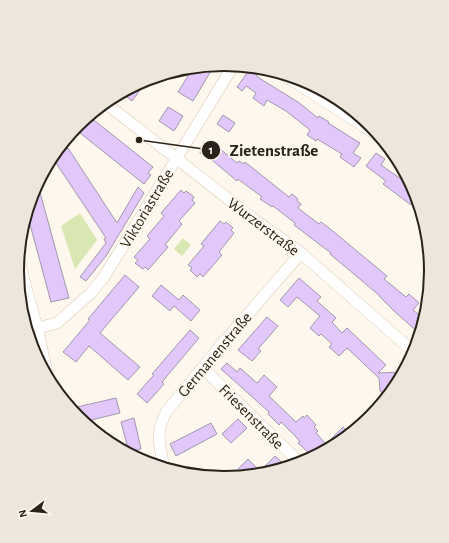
<svg xmlns="http://www.w3.org/2000/svg" width="449" height="543" font-family="'Alegreya Sans',sans-serif">
<style>
.green{fill:#d9e8b3}
.building{fill:#e1c7fa;stroke:#a397af}
.lines{fill:none;stroke-linecap:round;stroke-linejoin:round}
.street-casing{stroke:#dccbb2;stroke-width:12}
.street{stroke:#fff;stroke-width:11}
.labels{text-anchor:middle;stroke-width:3.5;stroke-linejoin:round;paint-order:stroke}
.street-label{font-size:16px;fill:#292319;stroke:#fef7ed}
.rim{fill:none;stroke:#292319;stroke-width:2}
.leader{fill:none;stroke:#292319;stroke-width:1.5}
.callout-dot{fill:#292319;stroke:#fef7ed;stroke-width:1.5}
.mark-label{font-size:12px;text-anchor:middle;font-weight:bold;fill:#fff}
.callout-label{font-size:17px;text-anchor:middle;font-weight:bold;fill:#292319;stroke:#fef7ed;stroke-width:3.5;stroke-linejoin:round;paint-order:stroke}
</style>
<rect width="100%" height="100%" fill="#fef7ed"/>
<path class="green" d="M80 213 97 240 75 269 61 226Z
M183 238 191 245 182 256 174 249Z"/>
<path class="building" d="M206 68 211 71 193 101 178 92 191 71Z
M250 69 256 73 255 74 259 78 298 102 318 118 319 116 329 122 328 123 360 143 353 153 361 158 354 167 340 157 342 154 317 139 316 141 307 135 310 130 286 111 267 100 264 106 253 98 256 93 246 86 242 91 237 87Z
M148 79 132 101 123 94 145 80Z
M168 107 183 116 174 131 159 121Z
M223 115 235 123 229 132 217 124Z
M90 117 153 167 148 173 151 175 144 184 75 129 78 125Z
M204 142 213 147 214 145 219 148 237 163 239 161 244 164 245 162 289 197 292 194 298 199 297 201 301 204 298 208 319 224 321 222 334 232 387 276 384 279 406 297 409 294 419 303 413 310 423 318 420 334 394 311 379 296H380L330 254 331 253 294 225 295 223 273 206 272 207 260 199 262 197 238 179 237 181 207 156 200 153 201 147Z
M68 148 117 223 138 187 144 193 106 256 86 281 80 277 106 243 104 239 106 238 54 160 58 154Z
M376 153 385 159 381 165 408 184 410 182 411 185 416 192 417 196 411 205 383 184 386 181 366 166Z
M38 185 69 298 51 302 28 217 33 192Z
M181 190 184 193 186 191 194 197 192 200 195 203 179 221 182 224 165 245 168 247 148 270 145 267 143 269 135 263 138 260 134 257 150 239 147 236 164 216 161 213Z
M220 221 224 224 226 222 233 228 231 230 234 233 219 252 222 255 203 277 200 274 197 277 190 270 192 268 188 265 204 246 201 244Z
M125 275 139 287 100 333 140 367 128 380 89 346 76 362 63 352 90 320 88 319Z
M299 278 321 297 317 301 336 318 332 322 342 333 347 328 386 365 378 373 402 372 386 396 380 391 379 378 347 348 339 356 329 347 332 344 321 334 319 336 310 328 320 316 297 297 288 307 280 300Z
M161 285 179 300 183 295 200 310 191 321 174 306 170 311 152 296Z
M267 317 278 326 258 349 261 351 252 361 238 350Z
M190 330 199 338 162 382 164 384 147 403 137 394 154 375 152 374Z
M227 363 237 372 240 368 257 383 264 375 277 387 269 396 296 422 303 416 304 418 307 415 316 425 314 427 318 431 316 433 326 444 343 427 349 433 313 457 298 443 300 442 296 437 281 422 279 425 268 414 269 412 221 369Z
M116 398 120 413 83 422 80 419 77 407Z
M134 418 141 449 129 452 121 422Z
M238 419 247 428 231 443 222 434Z
M211 423 217 434 176 456 170 444Z
M275 456 287 467 229 478 248 459 260 471Z"/>
<g class="lines">
<g class="street-casing">
<path id="street" d="M287 77 379 136
M108 105 255 220 301 253 415 353
M19 261 37 328 47 372
M37 328 57 323 91 293 104 277 233 66
M203 368 301 464
M164 467C159 444 155 432 167 411L222 344 301 253"/>
</g>
<use href="#street" class="street"/>
</g>
<g class="labels">
<g class="street-label">
<text transform="translate(146 208) rotate(-59)" y="6">Viktoriastraße</text>
<text transform="translate(264 226) rotate(37)" y="6">Wurzerstraße</text>
<text transform="translate(214 354) rotate(-50)" y="6">Germanenstraße</text>
<text transform="translate(252 416) rotate(45)" y="6">Friesenstraße</text>
</g>
</g>
<path d="M0 0H449V543H0ZM24 271a200 200 0 1 1 400 0a200 200 0 1 1-400 0Z" fill="#ede6dc" fill-rule="evenodd"/>
<path class="rim" d="M24 271a200 200 0 1 1 400 0a200 200 0 1 1-400 0Z"/>
<path class="leader" d="M139 140L211 150"/>
<g class="callout-dot">
<circle cx="139" cy="140" r="4"/>
<circle cx="211" cy="150" r="10"/>
</g>
<g class="mark-label">
<text x="211" y="154">1</text>
</g>
<g class="callout-label">
<text x="274" y="156">Zietenstraße</text>
</g>
<g transform="translate(32 511) rotate(254)" stroke="#fef7ed" stroke-width="3" paint-order="stroke">
<path d="M0-3L7 15L0 10L-7 15Z" fill="#292319"/>
<text y="-6" font-size="11" font-weight="bold" text-anchor="middle" fill="#292319">N</text>
</g>
</svg>
